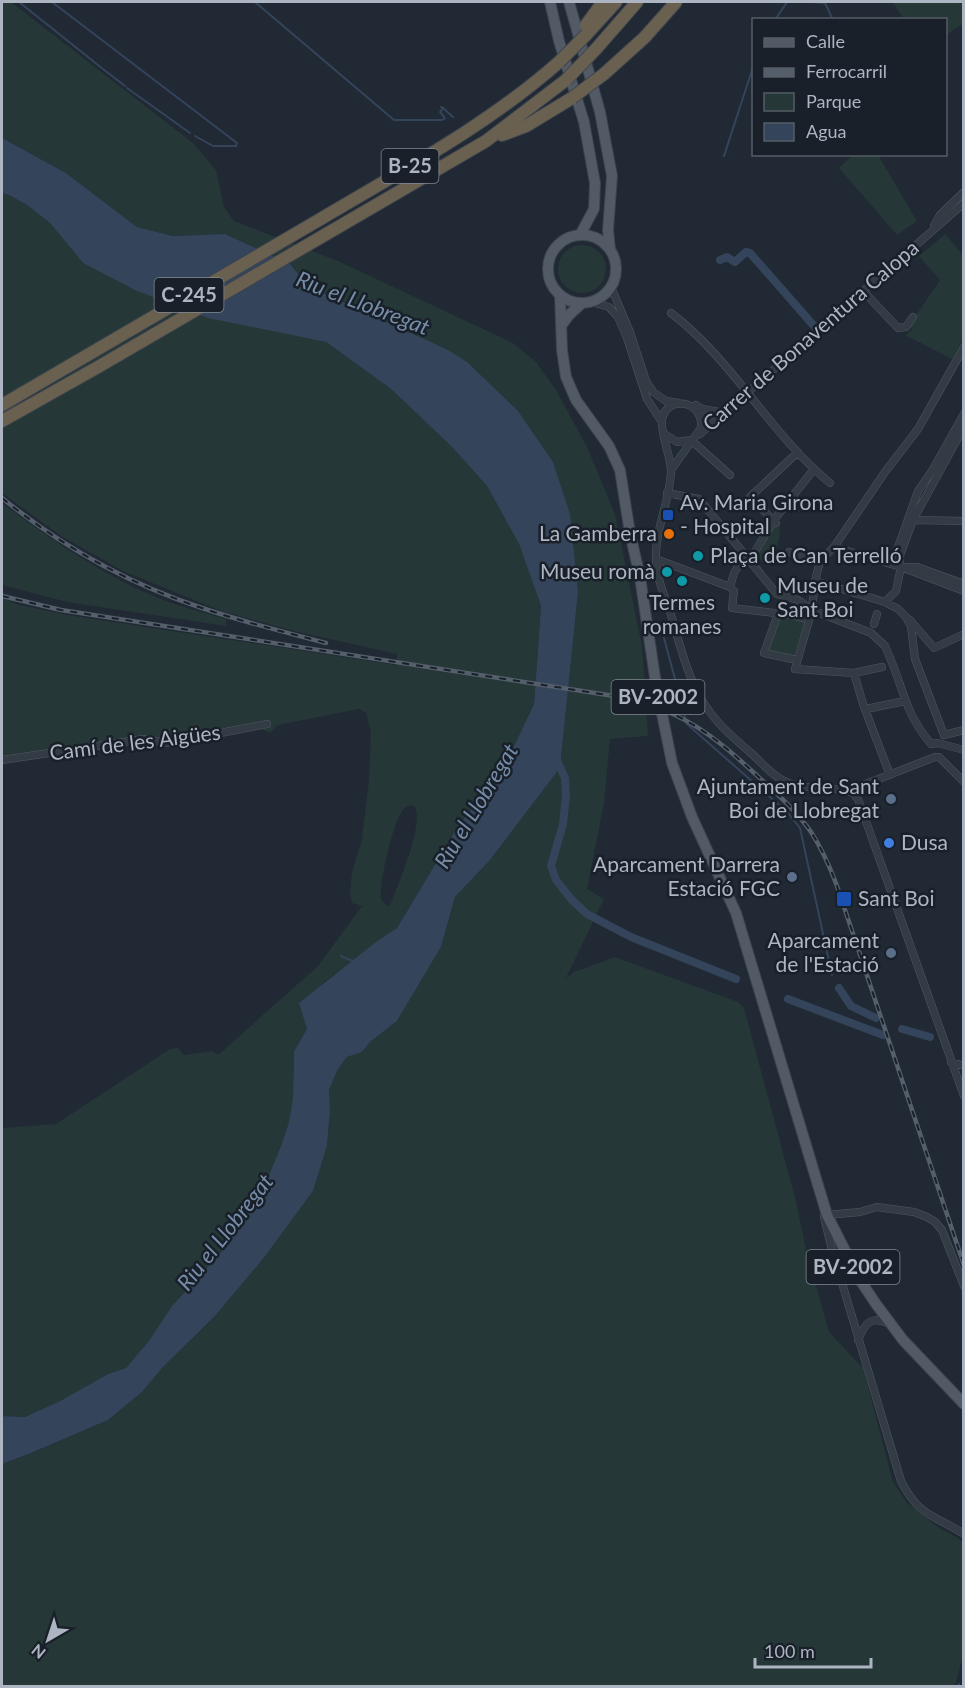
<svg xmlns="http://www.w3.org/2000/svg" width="965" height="1688" font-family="Lato,sans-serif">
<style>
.green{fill:#253737;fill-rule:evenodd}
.water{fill:#34445b}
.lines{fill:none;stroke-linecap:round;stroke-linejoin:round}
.stream{stroke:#34445b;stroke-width:2}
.canal{stroke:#34445b;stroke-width:8}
.street-casing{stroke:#505863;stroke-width:8}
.primary-casing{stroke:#3c444e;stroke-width:12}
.highway-casing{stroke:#3e454f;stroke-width:14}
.street{stroke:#333b45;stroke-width:7}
.primary{stroke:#515a65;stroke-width:10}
.highway{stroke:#6a6050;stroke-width:12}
.rail-casing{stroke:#555f6c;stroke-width:4.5}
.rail{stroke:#192029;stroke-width:2;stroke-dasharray:7;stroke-linecap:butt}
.highway-bridge-casing{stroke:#3e454f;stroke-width:14;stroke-linecap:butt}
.highway-bridge{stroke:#6a6050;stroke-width:12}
.transit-dot{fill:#1a4fb4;stroke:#192029;stroke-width:2}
.food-dot{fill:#e8710a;stroke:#192029;stroke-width:2}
.culture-dot{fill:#0f9aa8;stroke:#192029;stroke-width:2}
.service-dot{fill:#5c6f8a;stroke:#192029;stroke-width:2}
.shop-dot{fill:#3f7fe0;stroke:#192029;stroke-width:2}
.labels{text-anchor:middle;stroke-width:5;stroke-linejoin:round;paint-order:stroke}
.shield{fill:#192029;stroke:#818894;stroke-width:1.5}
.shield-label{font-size:20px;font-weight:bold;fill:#adb5c2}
.street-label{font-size:21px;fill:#adb5c2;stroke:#192029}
.poi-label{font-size:21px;fill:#adb5c2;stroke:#192029;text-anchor:start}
.water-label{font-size:22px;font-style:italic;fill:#768daa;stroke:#192029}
</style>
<rect width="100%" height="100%" fill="#202934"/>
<path class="green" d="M2 2H11L193 143 216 170 224 207 234 221 338 261 513 343 536 362 556 390 587 447 615 514 642 646 648 736 610 739 604 803 587 889 604 899 566 978 574 972 615 957 738 1002 744 1008 796 1201 805 1245 829 1332 863 1368 893 1482 907 1503 939 1528 958 1538 963 1543V1655L955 1686H2V1464L30 1454 108 1420 142 1392 163 1367 215 1316 263 1259 313 1191 327 1146 330 1110 329 1090 338 1069 347 1057 362 1052 370 1042 397 1021 441 947 455 897 490 860 560 768 578 592 358 308 308 286 290 264 225 234 173 236 137 227 66 173 2 138Z
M892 2H963V24L946 35V20L904 19Z
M854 154 878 155 917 221 897 235 839 168Z
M2 193 9 195 27 205 50 223 83 263 292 333 326 342 391 389 451 446 487 486 519 544 541 606 534 704 514 746 487 790 458 826 397 928 323 983 307 1029 294 1051 293 1097 289 1122 281 1146 264 1187 223 1250 172 1306 148 1342 126 1368 108 1374 60 1401 25 1417 2 1416V1128L56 1124 170 1049 178 1048 184 1055 213 1051 218 1055 318 966 362 906 352 903 350 893 352 872 362 839 369 780 371 732 366 713 359 709 278 725 270 733 261 729 169 746 123 745 2 761V598L19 605 68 615 396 665 397 654 298 632 221 611 123 571 61 536 2 493ZM411 805 415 807C424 825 398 885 390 905L387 906 381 899C379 884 393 821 403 810 405 807 408 806 411 805Z
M945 234 963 255V339L952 359 905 335 912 330 910 324 940 280 919 256Z
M558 269a24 24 0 1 1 48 0a24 24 0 1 1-48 0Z
M2 503C56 543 112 582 177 605 193 610 210 614 226 619V626L67 602 2 585Z
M780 523C780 540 777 553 769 567L755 556 774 525Z
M779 616 805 621 794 656 766 651Z"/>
<path class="water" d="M2 138 66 173 137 227 173 236 225 234 290 264 308 286 448 350 467 362 518 411 553 462 570 514 578 592 560 768 490 860 455 897 441 947 397 1021 370 1042 362 1052 347 1057 338 1069 329 1090 330 1110 327 1146 313 1191 263 1259 215 1316 163 1367 142 1392 108 1420 29 1454 2 1464V1416L25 1417 60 1401 108 1374 126 1368 148 1342 172 1306 223 1250 264 1187 281 1146 289 1122 293 1097 294 1051 307 1029 299 1003 376 942 397 928 458 826 487 790 514 746 534 704 541 606 519 544 487 486 451 446 391 389 326 342 208 318 135 290 83 263 50 223 27 205 9 195 2 193Z"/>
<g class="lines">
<path class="stream" d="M19 2 93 61
M52 2 237 143 236 146H213L195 136
M255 2 394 120H442L445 118 440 112 443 108 441 107
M812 2 825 3 833 20
M775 20 787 2
M94 62 125 86
M127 88 190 133
M443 108 453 117
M724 156 754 64
M664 638 687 724 788 813 800 828 832 975
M341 956 355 962
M958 1686 959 1684"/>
<path class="canal" d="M720 260 727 257 735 262 746 252 750 253 814 326
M556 758 565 778 566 795 563 824 551 866 556 880 572 900 587 914 631 937 736 979
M839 988 851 1006 876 1018
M788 999 883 1035
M902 1029 930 1037"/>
<g class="street-casing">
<path id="street" d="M934 226 940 215 964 192
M611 287 630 332 646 381 653 392 666 401 679 403
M863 291 898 328 906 327 913 317
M591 302 609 307 618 317 627 338 647 399 662 422
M671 313C733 360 770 434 830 483
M696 405 702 409 725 413
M700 434 964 203
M666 435 677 442 691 440
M692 441 730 475
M671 470 701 428C704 400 666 394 662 420 660 431 670 455 671 469 671 499 655 528 656 558 656 577 665 597 671 615 682 652 691 693 718 722 728 734 740 743 751 753 761 762 770 773 782 780 803 792 830 784 853 793
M667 493 699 499 777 594 798 600 812 610 871 633 885 646 888 653C904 689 904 712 931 744L938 743 964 750
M913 520 964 521
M776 523 750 497 798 452
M834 547 901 567 964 591
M789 552 820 561
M899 558 896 553 918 491 932 471 964 414
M656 559 730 587 734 591 732 608 792 615 809 620
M750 560 774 520 814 469
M907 567H917L964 584
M815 581 885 602 898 609 906 617 911 626 915 659 944 735
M730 587 734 573 745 555
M885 602 896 591 901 567 899 558 913 520 964 427
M778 614 764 653 797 660
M910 620 934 648 964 634
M874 624 877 614
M882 667 854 673 795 669 812 610 815 581 820 561 834 547 885 472 918 429 964 347
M854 673 863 704 890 775
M866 709 905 701
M944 735 964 730
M935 757H939L964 782
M2 760 144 739 169 743 267 724
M853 793 858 799 964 1096
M853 793 858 787 935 757
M951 1062 964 1066
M827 1215 860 1212 877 1207 914 1212 927 1217 935 1222 942 1230 964 1286
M824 1217 831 1246 901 1481C920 1518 933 1514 964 1534
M858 1340C865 1323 871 1315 889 1324"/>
</g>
<g class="primary-casing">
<path id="primary" d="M550 2 559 41 584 122 595 183 594 209 580 235
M569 2 600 112 612 176 608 230 610 249
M548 269a34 34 0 1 1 68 0a34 34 0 1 1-68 0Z
M560 295 562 350 566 377 576 400 609 446 620 470 630 533 640 577 656 684 672 763 692 817 736 913 827 1215 860 1280 876 1304 903 1340 964 1404
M561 326 569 315 582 303"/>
</g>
<g class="highway-casing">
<path id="highway" d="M586 25 603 2
M586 35 616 2
M596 49 637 2
M604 74 645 37 676 2
M502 135 526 126 572 98
M2 405C109 342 217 280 324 217 405 169 489 124 559 62
M2 421 98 367 486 141 566 80"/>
</g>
<use href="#street" class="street"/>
<use href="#primary" class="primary"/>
<use href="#highway" class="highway"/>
<g class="rail-casing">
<path id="rail" d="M2 498C61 546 129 584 202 608 243 622 285 632 326 643
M2 596 61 610 614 696C635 701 656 706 675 715 709 731 736 756 764 782 781 797 798 813 811 832 822 849 830 867 837 886L964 1265"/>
</g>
<use href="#rail" class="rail"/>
<g class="highway-bridge-casing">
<path id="highway-bridge" d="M559 62 586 35
M566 80 596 49
M572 98 604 74"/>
</g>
<use href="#highway-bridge" class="highway-bridge"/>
</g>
<g class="transit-dot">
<rect x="662" y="509" width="12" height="12" rx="3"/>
<rect x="836" y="891" width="16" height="16" rx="3"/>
</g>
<circle class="food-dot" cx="669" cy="534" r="6"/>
<g class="culture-dot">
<circle cx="698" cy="556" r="6"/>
<circle cx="667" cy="572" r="6"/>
<circle cx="682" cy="581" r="6"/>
<circle cx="765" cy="598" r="6"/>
</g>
<g class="service-dot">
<circle cx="891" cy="799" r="6"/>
<circle cx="792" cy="877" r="6"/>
<circle cx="891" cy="953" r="6"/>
</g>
<circle class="shop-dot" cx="889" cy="843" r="6"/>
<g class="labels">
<g class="shield">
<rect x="381.5" y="149" width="57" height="34" rx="4.5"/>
<rect x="154.5" y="278" width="69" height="34" rx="4.5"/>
<rect x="611.5" y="680" width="93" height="34" rx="4.5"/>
<rect x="806.5" y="1250" width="93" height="34" rx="4.5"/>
</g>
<g class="shield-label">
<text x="410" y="173">B-25</text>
<text x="189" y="302">C-245</text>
<text x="658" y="704">BV-2002</text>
<text x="853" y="1274">BV-2002</text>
</g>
<g class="street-label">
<text transform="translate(811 336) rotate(-41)" y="7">Carrer de Bonaventura Calopa</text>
<text transform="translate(135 743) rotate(-7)" y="7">Camí de les Aigües</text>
</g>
<g class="poi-label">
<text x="680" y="510">Av. Maria Girona<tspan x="680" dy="24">- Hospital</tspan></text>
<text x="657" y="541" text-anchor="end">La Gamberra</text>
<text x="710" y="563">Plaça de Can Terrelló</text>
<text x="655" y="579" text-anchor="end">Museu romà</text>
<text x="777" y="593">Museu de<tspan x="777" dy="24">Sant Boi</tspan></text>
<text x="682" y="610" text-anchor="middle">Termes<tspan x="682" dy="24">romanes</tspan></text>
<text x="879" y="794" text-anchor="end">Ajuntament de Sant<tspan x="879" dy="24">Boi de Llobregat</tspan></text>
<text x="901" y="850">Dusa</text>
<text x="780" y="872" text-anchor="end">Aparcament Darrera<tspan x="780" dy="24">Estació FGC</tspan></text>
<text x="858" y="906">Sant Boi</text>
<text x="879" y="948" text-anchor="end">Aparcament<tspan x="879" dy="24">de l'Estació</tspan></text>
</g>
<g class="water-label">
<text transform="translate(363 303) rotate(21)" y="8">Riu el Llobregat</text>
<text transform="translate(476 806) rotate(-59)" y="8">Riu el Llobregat</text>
<text transform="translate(225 1232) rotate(-52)" y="8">Riu el Llobregat</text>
</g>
</g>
<rect width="965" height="1688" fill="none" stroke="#adb5c2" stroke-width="6"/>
<rect x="752" y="18" width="195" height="138" fill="#192029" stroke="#545c66" stroke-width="1.5"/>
<rect x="764" y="38" width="30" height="9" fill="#515a65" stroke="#545c66" stroke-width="1.5"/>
<text x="806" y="48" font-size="18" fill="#adb5c2">Calle</text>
<rect x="764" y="68" width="30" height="9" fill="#555f6c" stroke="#545c66" stroke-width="1.5"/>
<text x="806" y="78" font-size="18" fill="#adb5c2">Ferrocarril</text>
<rect x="764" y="93" width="30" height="18" fill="#253737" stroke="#545c66" stroke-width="1.5"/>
<text x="806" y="108" font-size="18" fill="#adb5c2">Parque</text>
<rect x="764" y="123" width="30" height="18" fill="#34445b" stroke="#545c66" stroke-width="1.5"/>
<text x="806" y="138" font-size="18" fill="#adb5c2">Agua</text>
<g transform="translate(48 1640) rotate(219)" stroke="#192029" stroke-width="4.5" paint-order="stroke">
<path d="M0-4.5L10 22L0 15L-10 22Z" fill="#adb5c2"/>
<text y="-9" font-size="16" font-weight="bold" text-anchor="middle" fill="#adb5c2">N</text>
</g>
<path d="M755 1658v9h116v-9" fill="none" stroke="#adb5c2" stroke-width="3"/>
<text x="764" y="1658" font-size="18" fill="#adb5c2" stroke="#192029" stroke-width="4.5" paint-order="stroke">100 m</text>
</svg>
